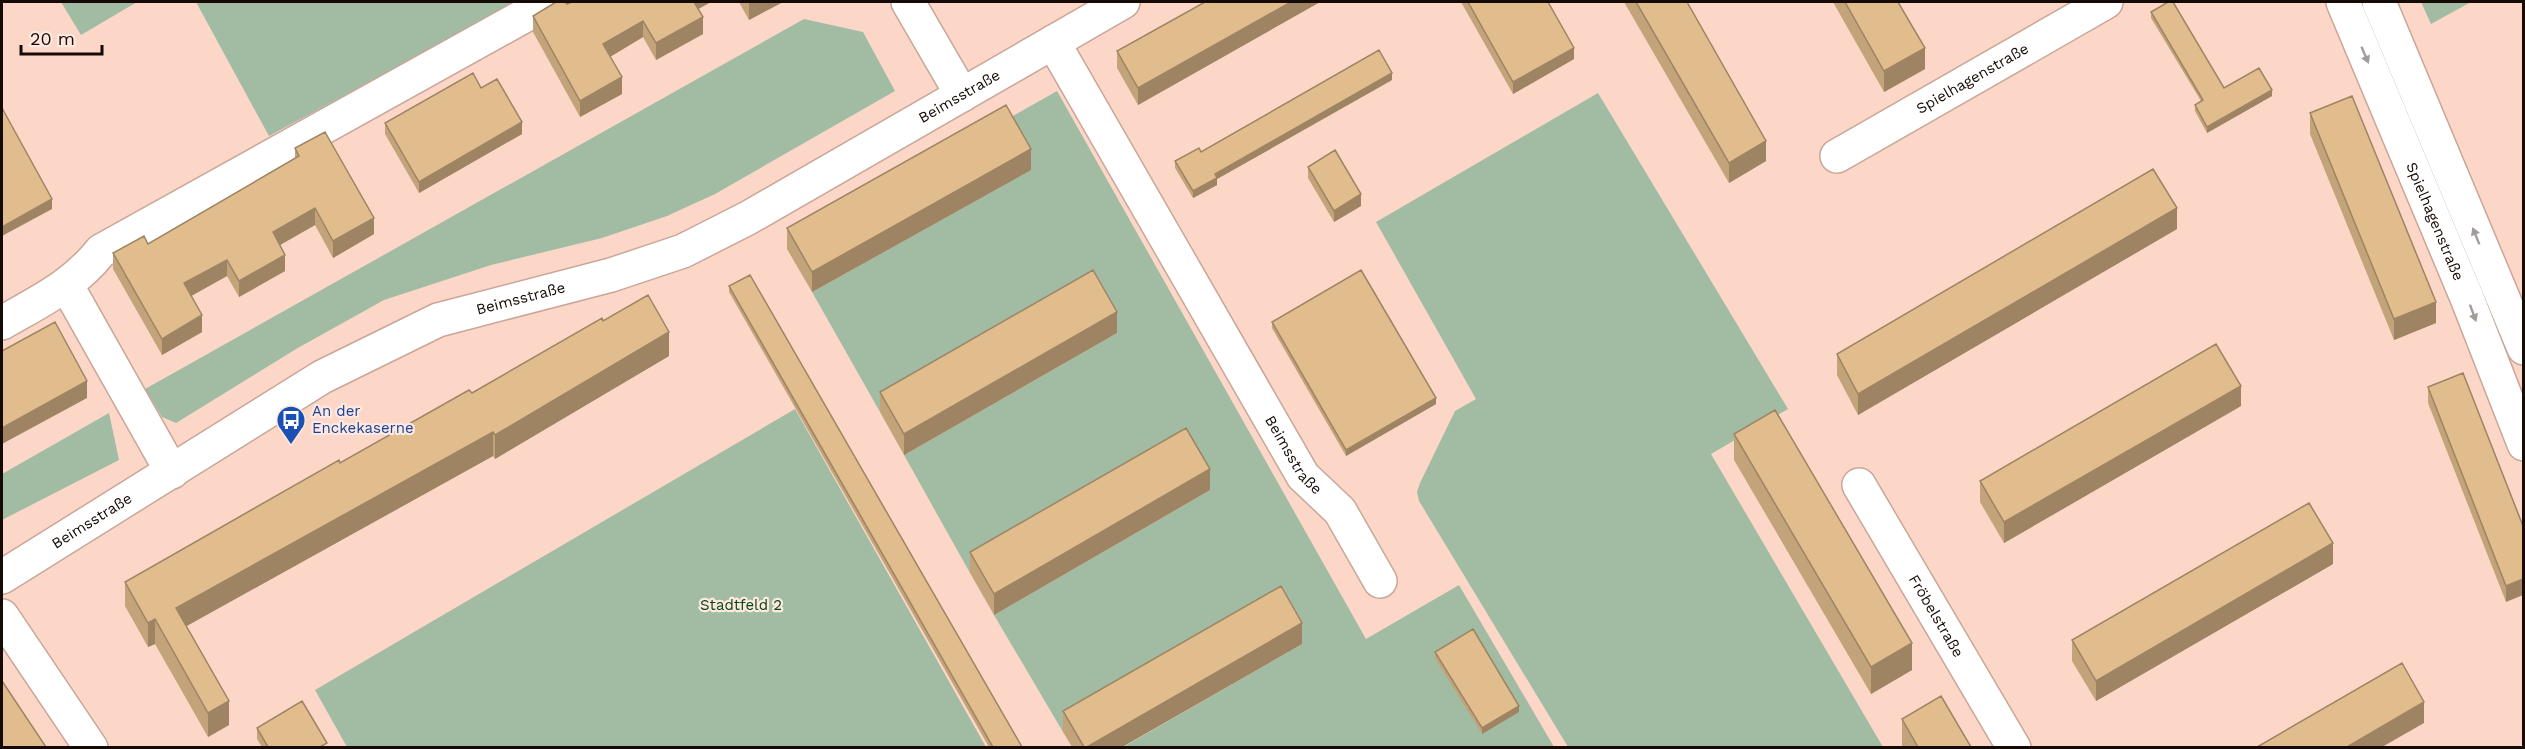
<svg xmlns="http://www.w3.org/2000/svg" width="2525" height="749" font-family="'Work Sans',sans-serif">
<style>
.green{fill:#a1bca3}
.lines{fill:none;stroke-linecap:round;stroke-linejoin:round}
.minor-casing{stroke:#c9a698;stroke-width:36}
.minor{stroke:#fff;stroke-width:33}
.wall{fill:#c2a37a}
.shaded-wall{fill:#9e8463}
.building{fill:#e1bd8e;stroke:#9e8463;stroke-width:1.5}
.oneway{fill:#a29d9b}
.labels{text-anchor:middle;stroke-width:4.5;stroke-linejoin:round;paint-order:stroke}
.street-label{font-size:15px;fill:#160a06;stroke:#ffe8df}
.transit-label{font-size:15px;fill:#164399;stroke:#ffe8df;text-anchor:start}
.park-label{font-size:15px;fill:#004714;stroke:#ffe8df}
</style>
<rect width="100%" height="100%" fill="#fcd7c8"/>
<path class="green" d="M61 2H137L81 35Z
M196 2H518L269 136Z
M2421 2H2471L2431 24Z
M804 19 863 32 895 91 715 194 667 216 602 238 491 265 384 300 296 349 176 423 162 417 145 389Z
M1057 91 1366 639 1459 585 1554 747H1123L1302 644 1063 732 994 615 1210 490 1186 448 970 573 904 455 1117 333 1092 291 880 412 812 292 1030 170 1004 121Z
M1598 93 1788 409 1711 454 1883 747H1568L1419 501 1417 492 1420 483 1455 411 1476 399 1376 222Z
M795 409 986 747H347L315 690Z
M109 413 119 460 2 520V474Z"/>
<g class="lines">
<g class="minor-casing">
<g id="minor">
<path d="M908 2 962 95"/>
<path id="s1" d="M2343 2 2467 298 2524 444"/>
<path d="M2379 2 2524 348"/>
<path id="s2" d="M1053 42 1303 476 1340 511 1380 581"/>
<path id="s3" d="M1837 156 2106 2"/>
<path d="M67 286 172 472"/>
<path d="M2 323C40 301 73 286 101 251L549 2"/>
<path id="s4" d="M1859 485 2014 748"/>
<path id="s5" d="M2 577 322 377 438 320 611 275 683 251 748 218 1123 2"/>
<path d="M2 616 91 748"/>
</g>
</g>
<use href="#minor" class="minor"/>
</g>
<path class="wall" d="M572 2H711L698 9 703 34 656 60 643 37 610 57 622 94 580 117 533 32V16L567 4Z
M739 2H783L749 20Z
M1205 2H1320L1138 105 1117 68V51Z
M1461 2H1548L1574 59 1513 94Z
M1624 2H1687L1766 161 1729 183Z
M1833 2H1898L1925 69 1884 92Z
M2151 12 2224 88 2272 96 2207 133 2195 111V105L2201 101 2151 18Z
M1392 80 1217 179V185L1193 198 1175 168V161Z
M481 88 522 134 419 193 385 134V123Z
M2310 113 2436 323 2394 340 2310 134Z
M295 148 374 234 333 258 315 225 280 245 285 271 239 297 227 276 191 296 202 332 162 355 113 269V253L148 244 295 158Z
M1308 167 1361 206 1334 222 1308 178Z
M1031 170 812 292 787 249V228Z
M2177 229 1858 415 1837 375V354Z
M729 286 1022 747H989L729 292Z
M603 321 669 356 495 459 493 456 186 626 229 725 208 737 155 644 148 647 125 606V582L340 463 472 393Z
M1272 322 1436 404 1346 456 1272 328Z
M1117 333 904 455 880 412V392Z
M2428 387 2523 526 2506 602 2428 403Z
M2241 406 2004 543 1980 502V481Z
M1734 434 1912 670 1871 694 1734 460Z
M1210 490 994 615 970 573V552Z
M2333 564 2096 701 2072 661V640Z
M1302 644 1122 747H1072L1063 732V711Z
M1435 652 1519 712 1482 734 1435 658Z
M1902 719 1971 747H1902Z
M257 728 327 747H262L257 739Z"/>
<path class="shaded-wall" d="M691 2H711L691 13Z
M752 2H783L749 20V3Z
M1291 2H1320L1138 105V88Z
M703 17V34L656 60V43Z
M643 21V37L603 61V44Z
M1574 48V59L1513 94V82Z
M1925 48V69L1884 92V71Z
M1392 73V80L1217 179V185L1193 198V191L1215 174Z
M622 77V94L580 117V101Z
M2272 90V96L2207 133V127Z
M522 122V134L419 193V182Z
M1766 141V161L1729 183V163Z
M1031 149V170L812 292V272Z
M1361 194V206L1334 222V211Z
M52 199V209L2 236V227Z
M315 208V225L273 249V232Z
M2177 208V229L1858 415V394Z
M374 218V234L333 258V241Z
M285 255V271L239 297V281Z
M227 260V276L184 300V283Z
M2436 302V323L2394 340V319Z
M1117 312V333L904 455V434Z
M202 315V332L162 355V339Z
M669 332V356L495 459V435Z
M87 381V398L2 444V428Z
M2241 386V406L2004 543V522Z
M1436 398V404L1346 456V450Z
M493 432V456L176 632V608Z
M1210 469V490L994 615V594Z
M2333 543V564L2096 701V681Z
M2523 579V595L2506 602V586Z
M155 619V644L148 647V623Z
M1302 623V644L1122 747H1087Z
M1912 643V670L1871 694V667Z
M229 701V725L208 737V713Z
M2424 702V723L2382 747H2347Z
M1519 706V712L1482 734V728Z"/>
<path class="building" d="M556 2H565L567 4 572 2H694L703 17 656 43 643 21 603 44 622 77 580 101 533 16Z
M1205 2H1291L1138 88 1117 51Z
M1468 2H1548L1574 48 1513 82Z
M1636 2H1687L1766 141 1729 163Z
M1845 2H1898L1925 48 1884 71Z
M2168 2H2173L2224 88 2259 68 2272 90 2207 127 2195 105 2203 100 2151 12Z
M1379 50 1392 73 1215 174 1217 178 1193 191 1175 161 1199 148 1201 152Z
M473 73 481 88 497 79 522 122 419 182 385 123Z
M2352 96 2436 302 2394 319 2310 113Z
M1006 105 1031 149 812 272 787 228Z
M2 108 52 199 2 227Z
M325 132 374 218 333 241 315 208 273 232 285 255 239 281 227 260 184 283 202 315 162 339 113 253 144 236 148 244 299 156 295 148Z
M1335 150 1361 194 1334 211 1308 167Z
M2153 169 2177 208 1858 394 1837 354Z
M1093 270 1117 312 904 434 880 392Z
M1361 270 1436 398 1346 450 1272 322Z
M750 275 1022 747H993L729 286Z
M648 295 669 332 495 435 493 432 176 608 229 701 208 713 155 619 148 623 125 582 339 460 340 463 469 390 472 393 602 318 603 321Z
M55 322 87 381 2 428V351Z
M2216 344 2241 386 2004 522 1980 481Z
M2463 373 2523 526V579L2506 586 2428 387Z
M1775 410 1912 643 1871 667 1734 434Z
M1186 428 1210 469 994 594 970 552Z
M2309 503 2333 543 2096 681 2072 640Z
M1281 586 1302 623 1087 747H1084L1063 711Z
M1473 629 1519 706 1482 728 1435 652Z
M2402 663 2424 702 2347 747H2257Z
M2 681 46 747H2Z
M1941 696 1971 747H1918L1902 719Z
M302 701 327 743 320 747H268L257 728Z"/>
<defs><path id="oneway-solid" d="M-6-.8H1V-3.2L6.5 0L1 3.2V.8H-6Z" transform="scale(1.5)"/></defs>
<g class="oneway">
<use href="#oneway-solid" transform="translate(2365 55) rotate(67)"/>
<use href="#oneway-solid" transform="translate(2476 236) rotate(-112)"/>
<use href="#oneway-solid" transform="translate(2473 313) rotate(70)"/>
</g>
<defs>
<g id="bus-pin" transform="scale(1.5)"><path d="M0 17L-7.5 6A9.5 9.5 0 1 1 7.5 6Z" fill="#1a4fb4" stroke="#ffe8df"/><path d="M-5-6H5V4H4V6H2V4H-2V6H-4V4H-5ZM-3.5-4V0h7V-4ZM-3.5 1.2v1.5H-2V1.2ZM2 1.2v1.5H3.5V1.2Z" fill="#fff"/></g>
</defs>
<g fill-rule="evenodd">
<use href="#bus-pin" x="291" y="420"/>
</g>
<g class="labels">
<g class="street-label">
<text dy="5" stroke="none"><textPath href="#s3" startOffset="156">Spielhagenstraße</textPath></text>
<text dy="5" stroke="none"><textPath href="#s5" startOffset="1078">Beimsstraße</textPath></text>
<text dy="5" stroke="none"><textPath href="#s1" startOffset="238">Spielhagenstraße</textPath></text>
<text dy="5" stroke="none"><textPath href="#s5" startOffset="592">Beimsstraße</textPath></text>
<text dy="5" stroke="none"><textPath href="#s2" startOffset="478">Beimsstraße</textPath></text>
<text dy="5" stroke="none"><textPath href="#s5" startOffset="106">Beimsstraße</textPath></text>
<text dy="5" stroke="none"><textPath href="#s4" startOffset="152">Fröbelstraße</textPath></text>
</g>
<g class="transit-label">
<text x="312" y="416">An der<tspan x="312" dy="17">Enckekaserne</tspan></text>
</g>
<g class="park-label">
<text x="741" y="610">Stadtfeld 2</text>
</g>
</g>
<rect width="2525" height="749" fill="none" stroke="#160a06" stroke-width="6"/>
<path d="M21 45v9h81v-9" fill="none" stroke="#160a06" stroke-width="3"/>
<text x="30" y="45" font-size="18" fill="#160a06" stroke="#ffe8df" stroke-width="4.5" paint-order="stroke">20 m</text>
</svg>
